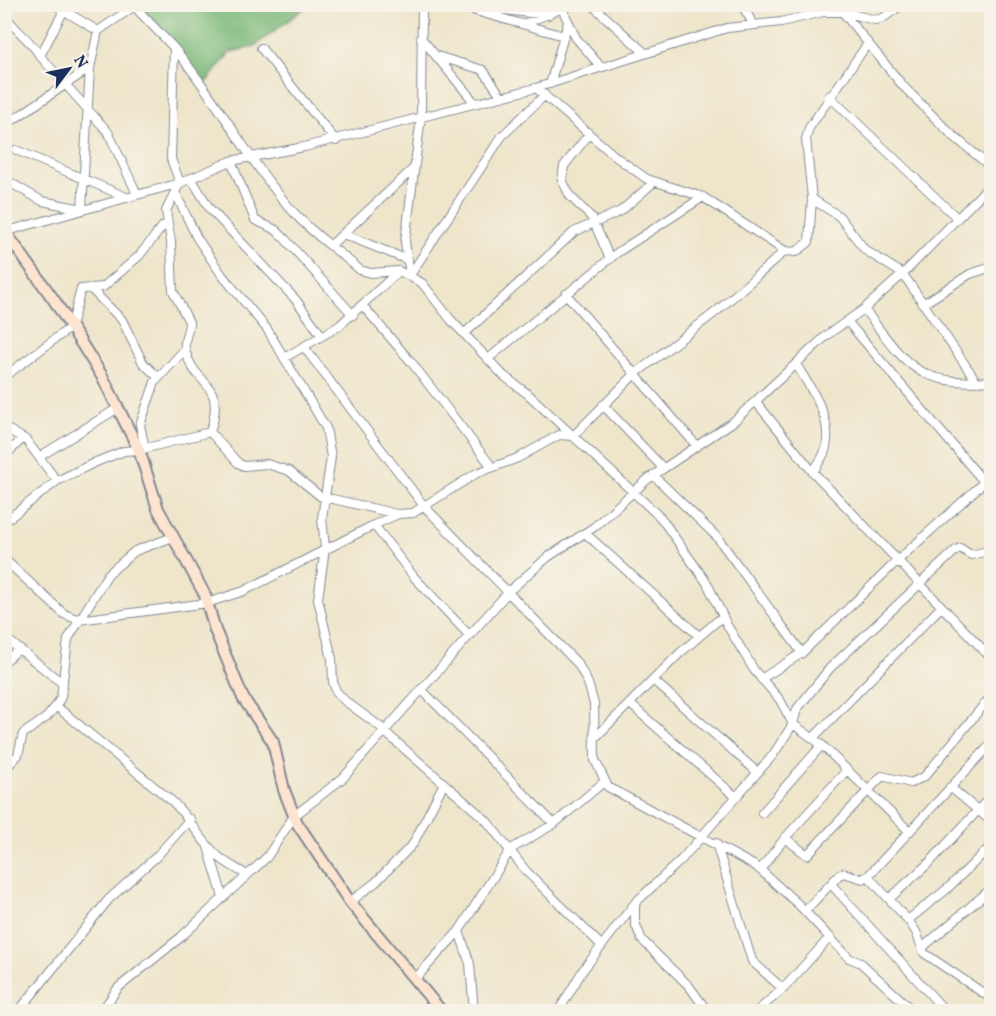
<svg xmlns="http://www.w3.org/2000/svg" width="996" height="1016" font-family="Vollkorn,serif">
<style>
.forest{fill:#7cb979;stroke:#4c746c;stroke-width:1.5}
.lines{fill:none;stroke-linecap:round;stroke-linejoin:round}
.street-casing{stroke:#848a94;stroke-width:10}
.secondary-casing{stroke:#848a94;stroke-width:14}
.street{stroke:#fff;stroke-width:8}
.secondary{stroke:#fde4d0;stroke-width:10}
</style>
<rect width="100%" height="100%" fill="#f7f3e8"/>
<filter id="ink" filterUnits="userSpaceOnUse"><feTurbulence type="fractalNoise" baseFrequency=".0167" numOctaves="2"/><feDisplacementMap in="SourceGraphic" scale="12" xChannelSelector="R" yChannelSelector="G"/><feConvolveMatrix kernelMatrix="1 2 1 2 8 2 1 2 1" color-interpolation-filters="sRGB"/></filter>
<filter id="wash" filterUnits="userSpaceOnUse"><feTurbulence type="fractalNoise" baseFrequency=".008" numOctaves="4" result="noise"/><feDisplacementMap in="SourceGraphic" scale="24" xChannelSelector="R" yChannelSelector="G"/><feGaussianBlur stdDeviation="1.35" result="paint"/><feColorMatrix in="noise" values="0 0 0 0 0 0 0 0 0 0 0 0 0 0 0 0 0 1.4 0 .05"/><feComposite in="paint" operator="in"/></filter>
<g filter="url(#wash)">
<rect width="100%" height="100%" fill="#eee5ca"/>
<path class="forest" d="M382 4V7H306L253 47 230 52 204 85 139 5Z"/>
</g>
<g filter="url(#ink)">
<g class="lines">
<g class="street-casing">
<path id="street" d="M53 4 98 31
M71 4 63 12 40 56 108 132 137 194
M132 4 174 48
M451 4 564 36
M560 4 576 38 601 67
M591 4 645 53
M741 4 754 25
M836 4 903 86 951 134 992 168
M469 6 548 15
M4 14C16 32 28 37 40 56
M524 24 572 4
M421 38 475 103
M261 48 336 141
M437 56 483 70 502 97
M550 84 568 22
M536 88 616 157 647 179 703 197 785 251 796 252 809 242 812 199 806 139 809 128 868 43
M829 96 957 218
M4 126 90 68
M589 134 564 166 562 180 570 196 592 218 610 259
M16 150 126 197
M231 161 255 220 276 230 285 239 353 315
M191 178 210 209 296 300 322 336
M4 179 42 201 82 209 90 68 98 31 133 7
M175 192 166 211 171 242 173 291 189 322C189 332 183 339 185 350 195 388 227 380 210 432
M812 199 839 216 865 250 903 274 977 382
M4 232 180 183 231 161 304 147 536 88 727 28 781 22 823 12H843L875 20 883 18 903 4
M343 234 408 260
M331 245 414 168
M410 275 405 242 421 117 422 4
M410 275 502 136 545 95
M90 288 122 320 143 363 158 377
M566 294 696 445
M923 304 970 274 992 267
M363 306 412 363 492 467
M864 309C907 365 915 386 992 381
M847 321 984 482
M464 334 574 232 621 211 654 182
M304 347 424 506 578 664 588 683 594 704 595 760 608 787 757 867 799 905 849 958 861 963 914 1012
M284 358 339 326 399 271
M488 359 618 252 703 197
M796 364C810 388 833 418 826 447 825 456 817 464 813 472
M4 377 71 327 81 289 103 287 139 256 163 226
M756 402 813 472 992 659
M603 405 663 468
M4 427 26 440 57 481
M145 448 140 425 155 382 185 349
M4 457 23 438
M39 457 118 408
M653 475 717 537 802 653
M4 522 57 481 96 462 124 451 139 450 210 432 238 463 244 466 267 464 289 471 320 496 397 514
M374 525 414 577 469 635
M585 533 699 636
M4 559 64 614 79 620 207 603 244 591 374 525 398 514 413 513 477 473 518 458 559 435 573 436 635 374 717 311 785 251
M4 637 62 683
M4 662 18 650
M761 679 802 653 897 561 992 475
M653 680 757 772
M421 689 554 824
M630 704 736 797
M56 706 173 802C190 819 202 843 219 857 227 864 238 869 247 875
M386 731 345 701 336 691 333 682 332 659 318 599 325 548 322 518 331 457 326 428 267 329 222 275 197 238 175 192 180 183 171 159 174 48C219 101 250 165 297 216 315 235 339 252 360 270L371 273 399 271 422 283 451 320 504 376 529 395 661 518 707 583 727 625 754 670 780 700 793 724 822 745 909 831
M385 732 486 820 526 871 602 946
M813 738 941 607
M594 739 680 653 723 616
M4 770 18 755 23 734 47 717 56 706 61 697 68 639 108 574 135 551 173 537
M950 787 992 822
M762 813 822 745
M785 838 847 770
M716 843 752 961 783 989
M208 847 223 897
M760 870 785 838 807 855 882 776 911 783 925 776 992 695
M868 876 908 920 916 932 924 953 992 999
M831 884 946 1012
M889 899 931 861 992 795
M350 902 376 882 413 844 444 783
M635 903V923L642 940 689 986 708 1012
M805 911 839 875 844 873 863 879 868 876 992 743
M908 920 947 889 992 845
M459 931 470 964 474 1012
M922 948 992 888
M415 979 459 931 511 849 554 824 605 781
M18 1012 109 899 156 857 190 819
M101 1012 118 988 181 937 267 857 294 816 343 778 509 591 548 557 594 527 648 479 734 421 827 335 864 309 903 274 992 183
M558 1012 583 970 635 903 681 860 773 755 793 724 797 709 830 668 956 550 960 548 971 555 992 550
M756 1012 783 989 830 937"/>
</g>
<g class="secondary-casing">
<path id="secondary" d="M4 230 54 300 102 376 139 450 158 509 205 595 215 630 243 698 273 742 284 790 297 823 350 902 442 1012"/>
</g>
<use href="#street" class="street"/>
<use href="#secondary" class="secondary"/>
</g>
</g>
<rect width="996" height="1016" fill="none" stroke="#f7f3e8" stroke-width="24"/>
<g transform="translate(69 69) rotate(58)" stroke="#f7f3e8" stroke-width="4.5" paint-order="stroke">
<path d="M0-4.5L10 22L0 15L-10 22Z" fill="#1b2f5e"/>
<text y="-9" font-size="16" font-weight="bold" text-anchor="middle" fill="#1b2f5e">N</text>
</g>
</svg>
